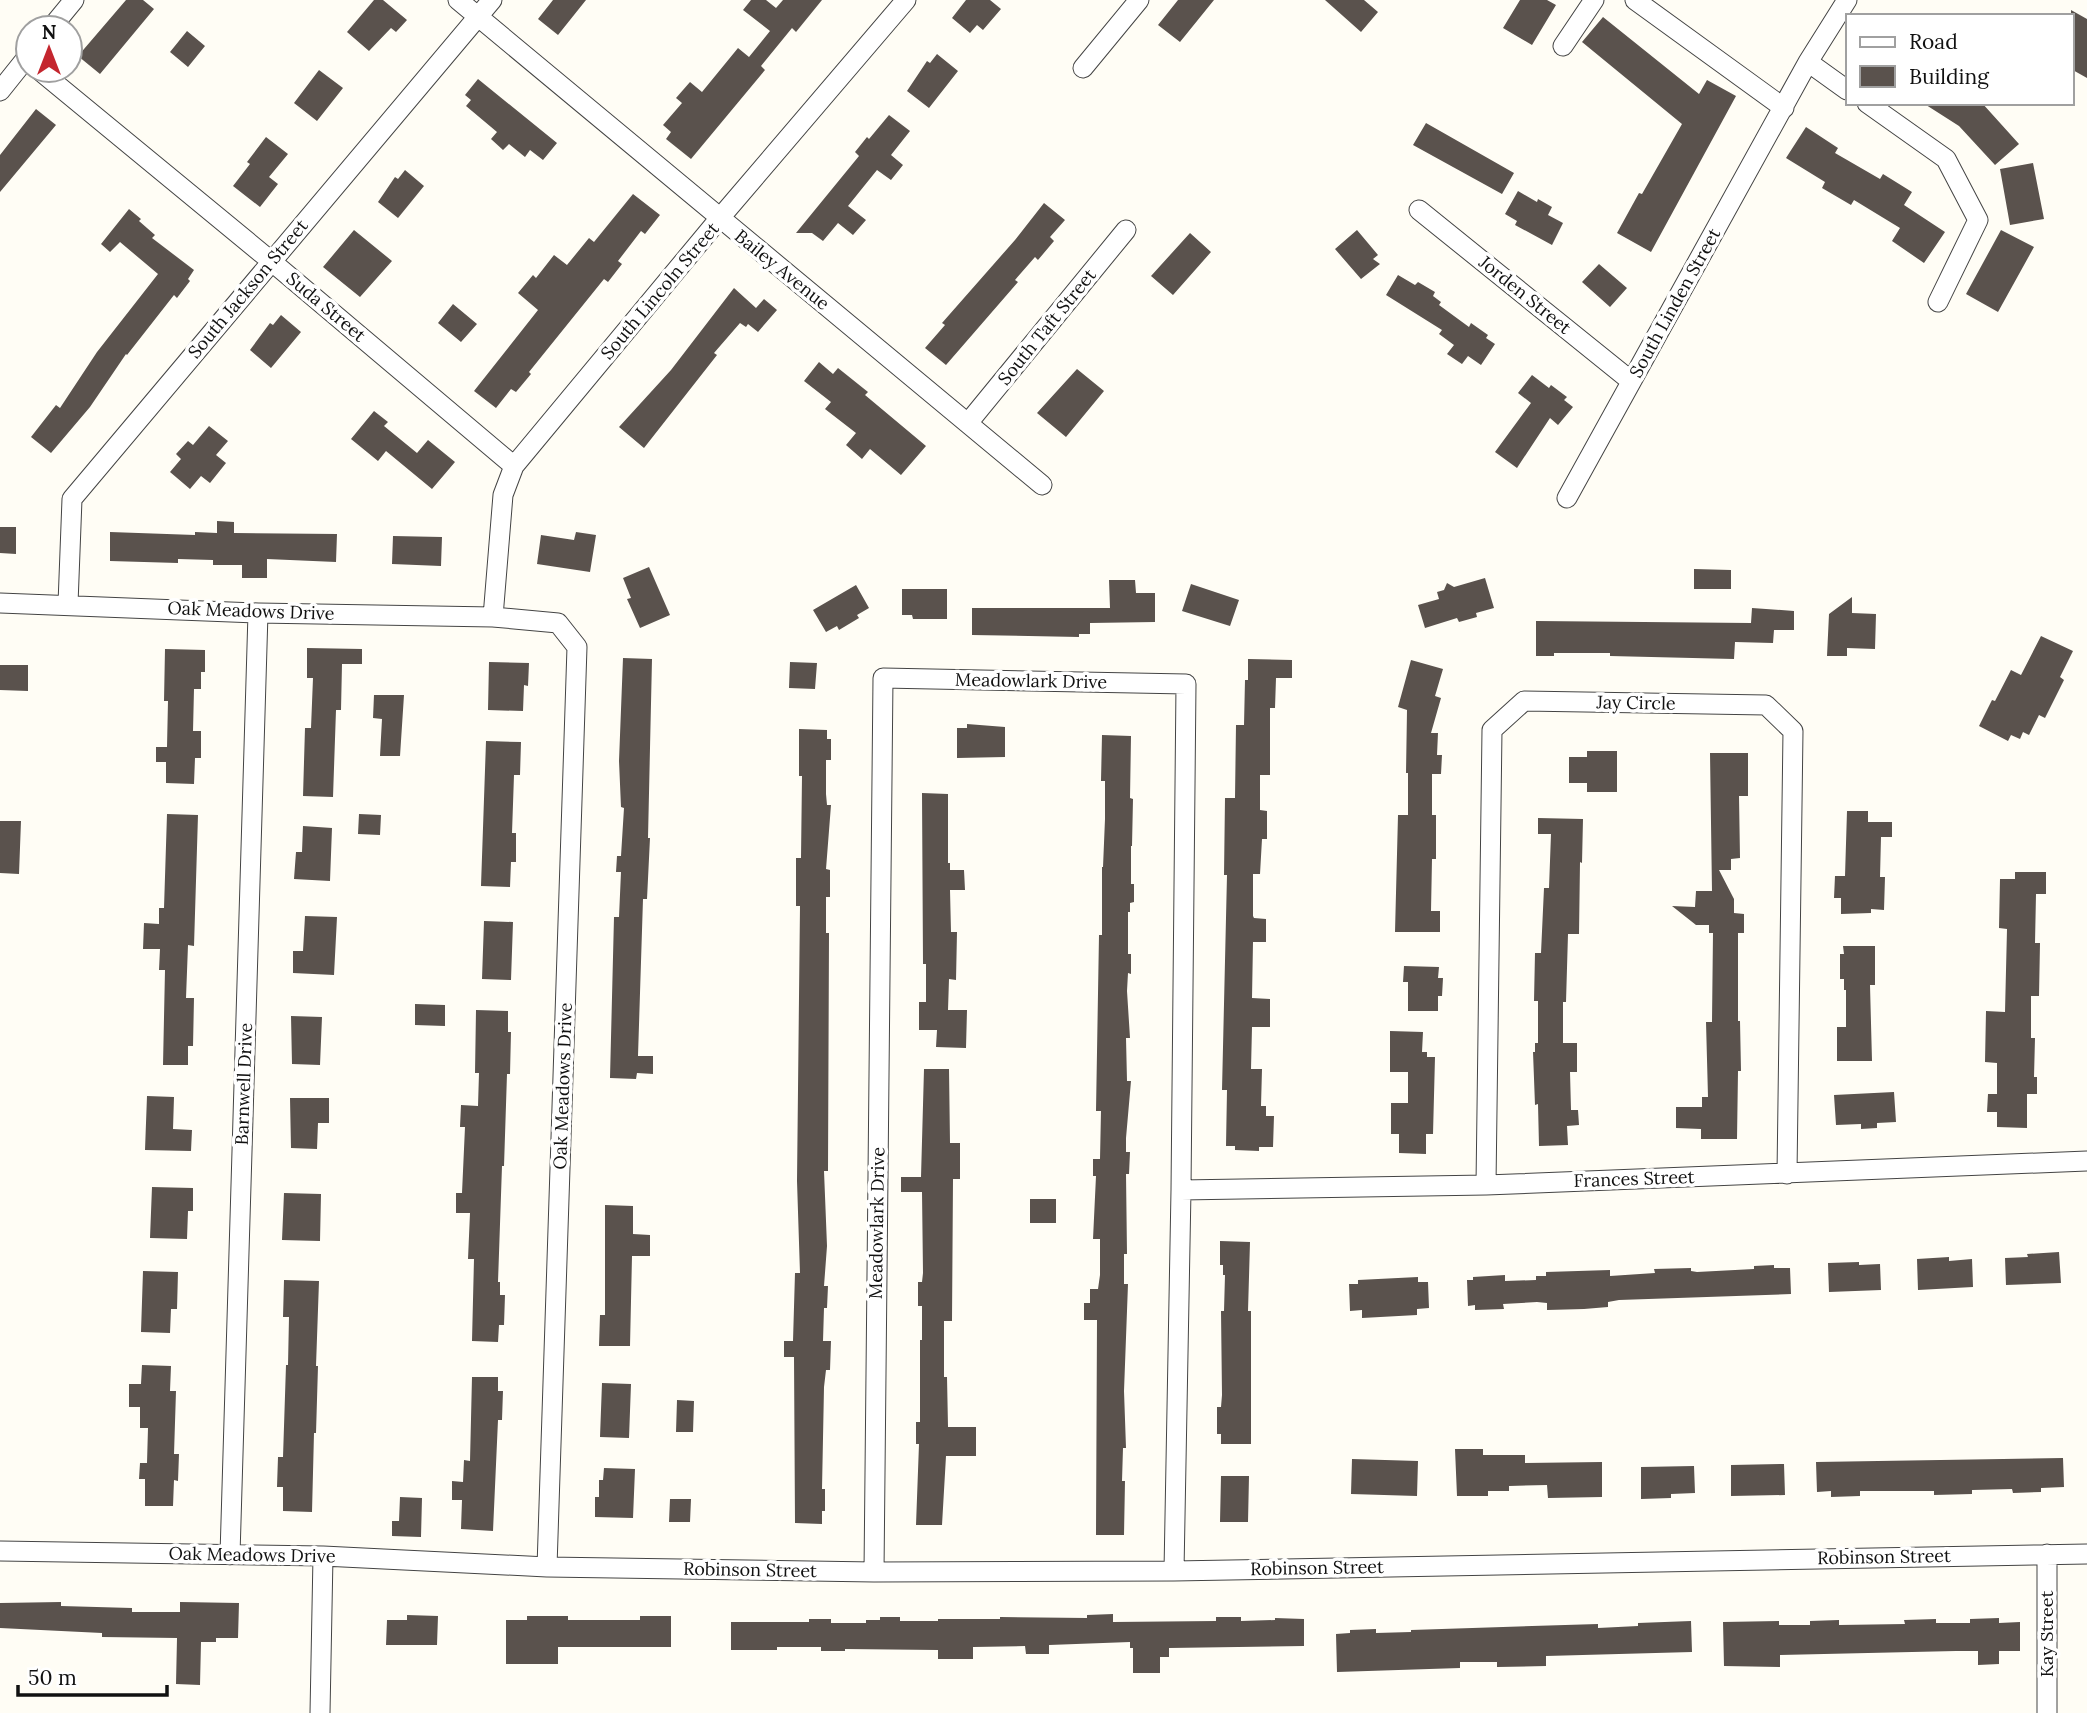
<svg xmlns="http://www.w3.org/2000/svg" width="2087" height="1713" font-family="Lora,serif">
<style>
.building{fill:#5a524d}
.lines{fill:none;stroke-linecap:round;stroke-linejoin:round}
.street-casing{stroke:#444;stroke-width:21}
.street{stroke:#fff;stroke-width:19}
.labels{text-anchor:middle;stroke-width:7;stroke-linejoin:round;paint-order:stroke}
.street-label{font-size:18px;fill:#111;stroke:#fff}
</style>
<rect width="100%" height="100%" fill="#fffdf5"/>
<path class="building" d="M126 0H143L154 9 100 74 78 56Z
M374 0H383L407 20 396 32 391 28 369 51 347 32Z
M553 0H586L558 35 538 19Z
M751 0H766L776 8 783 0H822L796 32 792 28 761 66 765 70 691 159 666 139 671 132 663 125 682 103 676 98 690 82 702 92 738 48 749 57 770 31 743 10Z
M966 0H990L1001 9 983 30 977 25 970 33 952 18Z
M1178 0H1214L1180 42 1158 25Z
M1325 0H1364L1378 12 1361 32Z
M1520 0H1547L1556 5 1532 45 1503 28Z
M2071 10 2087 19V78L2071 69Z
M1603 17 1699 94 1707 80 1736 96 1651 252 1617 233 1639 193 1642 194 1682 124 1582 42Z
M187 31 205 46 188 67 170 52Z
M937 54 958 71 929 108 907 91 927 61 930 63Z
M319 70 343 88 317 121 294 103Z
M478 79 557 143 543 160 530 150 525 157 509 144 503 150 491 139 497 132 466 106 471 100 465 95Z
M1923 103H1982L2019 144 1995 165 1959 126Z
M36 109 56 125 0 192V155Z
M889 115 910 131 891 155 903 165 891 180 877 170 848 206 866 220 853 235 838 223 823 241 812 233H796L859 156 855 152 867 137 869 139Z
M1426 123 1514 173 1502 194 1413 145Z
M1806 127 1838 148 1835 153 1880 179 1883 174 1912 192 1904 205 1945 232 1924 263 1892 241 1900 228 1854 200 1851 205 1822 188 1825 182 1786 158Z
M266 137 288 154 269 177 278 184 260 207 233 186 250 164 247 162Z
M2033 163 2044 219 2010 225 2000 169Z
M405 170 424 186 398 218 378 202 395 177 398 179Z
M1518 191 1537 202 1538 199 1552 207 1548 215 1563 223 1552 245 1515 225 1517 221 1505 214Z
M633 194 660 215 645 234 641 231 618 261 622 264 608 282 604 279 529 372 531 374 516 392 511 389 496 408 474 391 538 310 518 293 533 275 536 278 554 255 567 265 589 238 594 242Z
M1044 203 1065 220 1050 237 1054 241 1038 260 1035 257 1015 280 1018 282 946 365 925 348 945 325 942 323 1015 240Z
M129 209 141 219 139 221 155 235 152 238 194 270 188 279 190 281 177 298 174 295 127 355 126 354 90 407 51 453 31 437 56 405 60 408 97 352 158 274 120 242 110 252 101 244Z
M354 230 392 261 360 297 323 267Z
M1357 230 1378 255 1373 259 1380 264 1361 279 1335 249Z
M2001 230 2034 247 1998 312 1966 294Z
M1190 233 1211 252 1173 295 1151 276Z
M1599 264 1627 288 1610 307 1582 282Z
M1398 275 1415 285 1418 282 1435 292 1433 296 1441 302 1439 305 1469 327 1471 323 1488 335 1486 338 1495 344 1481 365 1468 356 1462 364 1447 354 1454 345 1439 334 1442 330 1386 295Z
M734 288 756 308 764 299 777 310 758 332 748 324 746 327 740 323 714 353 717 355 644 448 619 427 671 370Z
M453 304 477 324 461 342 438 323Z
M281 315 301 332 271 368 250 350 270 323 273 325Z
M819 362 833 374 838 368 868 392 865 395 926 446 901 475 870 449 862 459 846 445 856 433 825 409 831 402 804 381Z
M1077 369 1104 391 1066 437 1037 413Z
M1532 375 1549 388 1551 385 1567 397 1564 400 1573 407 1558 425 1550 418 1517 468 1495 452 1531 403 1518 393Z
M374 411 388 422 384 426 417 453 428 440 455 462 432 489 386 451 378 461 351 439Z
M209 426 228 441 216 455 226 463 210 483 201 476 190 489 170 472 181 459 176 454 188 441 193 445Z
M217 521 234 522V533L337 534 336 562 267 559V578H242V565H213V560L178 559V563L110 561V532L195 535V532L217 533Z
M0 527H16V554L0 553Z
M576 532 596 535 590 572 537 564 541 535 574 540Z
M393 536 442 537 441 566 392 564Z
M649 567 670 615 640 628 627 599 631 598 623 578Z
M1694 569 1731 570V589H1694Z
M1485 578 1494 608 1476 613 1477 617 1459 622 1457 618 1425 628 1418 605 1439 599 1437 592 1444 590 1447 583 1454 587Z
M1109 580H1135L1136 593H1155V622L1090 623V634H1079V637L972 635V608H1110Z
M1191 584 1239 600 1230 626 1182 611Z
M856 585 869 608 857 615 859 618 839 630 837 626 826 632 813 610Z
M902 589H947V619H913L912 615H902Z
M1852 597V613L1876 614 1875 649 1847 648V656H1827L1829 614Z
M1752 608 1794 611V630H1774L1773 643 1735 642 1734 659 1610 656V653H1554V656H1536V621L1751 623Z
M2041 636 2073 651 2060 677 2064 680 2045 718 2039 715 2029 735 2023 732 2020 739 2011 735 2008 741 1979 726 1992 700 1995 701 2011 670 2021 675Z
M307 648 362 649V664H342L341 710H336L333 797 303 796 305 728H311L313 678H307Z
M165 649 205 650V672H201V689H194L193 731H201V758H195L194 784 166 783V762H156V747H167L168 701H164Z
M623 658 652 659 648 838H650L647 899H643L638 1056H653V1074L637 1073 636 1079 610 1078 614 917H619L621 872H616L617 856H621L624 808 621 807 619 761Z
M1248 659 1292 660V678H1276L1275 708H1270V775H1260V810L1267 811V839H1262L1260 874H1253V916L1254 918 1266 919V942H1253L1252 998 1270 999V1027H1252L1251 1069H1262L1261 1106H1266V1116H1274L1273 1147H1259V1151L1235 1150V1146H1226L1227 1090H1222L1227 875H1224L1225 798H1235L1236 725H1244L1245 680H1248Z
M1411 660 1443 669 1435 696 1441 698 1431 733H1438L1437 755H1442L1441 774H1432V815H1436V859H1432L1431 911H1440V932H1395L1398 815H1408V773H1406L1407 710 1398 707Z
M489 662 529 663 528 686 524 685 523 711 488 710Z
M790 662 817 663 815 689 789 688Z
M0 665H28V691L0 690Z
M374 695H404L400 756H380L382 719 373 718Z
M967 724 1005 727V757L957 758V728H967Z
M799 729 827 730V739H831V760H826V794L827 805H831L826 869 830 870V897H826V933H829L828 1171H824L827 1246 824 1286H828L827 1308H824L823 1341H831L830 1370H826L824 1387 822 1489H825V1511H822V1524L795 1523 794 1357H784V1341H793L795 1273H800L797 1181 800 906H796V858H801L802 776H799Z
M1102 735 1131 736 1130 798 1133 799 1132 846H1131V884H1134V902L1130 903V912H1128V954H1131V974L1128 973 1127 991 1130 1038H1126L1127 1081H1131L1126 1138V1152H1130L1129 1174H1126L1127 1254H1124V1284H1128L1124 1391 1126 1448H1123L1122 1481H1125L1124 1535H1096L1097 1320H1084V1303H1090V1289H1098L1100 1275V1239H1093L1096 1176H1093V1159H1100L1101 1111H1096L1099 935H1102V867H1103L1105 819V781H1101Z
M486 741 521 742 520 775H514L512 833H516V862H511L510 887 481 886Z
M1587 751H1617V792H1587V783H1569V757H1587Z
M1710 753H1748V796H1739L1740 858 1731 859V870H1719L1734 899V913L1744 914V933H1738V1021H1740L1741 1071H1738L1737 1139H1701V1129L1676 1128V1107H1702V1097H1708L1706 1022H1712L1713 933H1709V925H1696L1672 906 1695 907 1696 891H1712Z
M922 793 948 794V863H950V870H964L965 890H950L951 932H957L956 980 949 979 948 1010H967L966 1048 936 1047 937 1030H919V1002H926V964H923Z
M1847 811H1868V822H1892V837H1881L1880 877H1885L1884 910 1871 909V913L1841 914V898H1834L1835 876H1845Z
M167 814 198 815 194 946 188 945 186 998H194L193 1046H188V1065H163L165 970H159L160 949H143L144 923 159 924V908H164Z
M359 814 381 815 380 835 358 834Z
M1538 818 1583 819 1582 863 1580 862 1579 934H1568L1566 1002H1563V1043H1577V1072H1570L1571 1110H1578L1579 1125 1567 1126 1568 1145 1539 1146 1538 1104 1535 1105 1533 1052H1535V1043H1538V1001H1534L1535 953H1541L1544 888H1549L1551 834H1538Z
M0 821H21L19 874 0 873Z
M303 826 332 828 330 881 294 879 296 852H302Z
M2015 872H2046V894H2036L2035 943H2040L2039 996H2031V1038H2035L2034 1077H2037V1094H2027V1128L1997 1127V1112H1987L1988 1094H1997V1063L1985 1062 1986 1011 2005 1012 2007 929 1999 928 2000 879H2015Z
M305 916 337 917 334 975 293 973V951H303Z
M484 921 513 922 511 980 482 979Z
M1843 946H1875V985H1870L1872 1061H1837V1027H1846V990H1844V979H1840V954H1844Z
M1404 966 1439 967 1438 978H1443L1442 996H1438V1011H1408V982H1403Z
M415 1004 445 1005V1026L415 1025Z
M476 1010 508 1011V1032H511L510 1074H507L504 1166H502L498 1282H500V1295H505L504 1325H499L498 1342 472 1341 474 1259H468L470 1213H456V1193H462L465 1127H460L461 1105 478 1106 479 1073H475Z
M291 1016 322 1017 320 1065 292 1064Z
M1390 1031 1423 1032 1422 1052H1427V1057H1435L1433 1134H1426V1154L1399 1153V1134H1391V1103H1408V1072H1390Z
M924 1069H949L950 1143H960V1179H953L952 1321H944V1377H947L948 1427H976V1456H946L942 1525H916L919 1444H916V1422H920V1340H922V1306H918V1282H922L923 1273 922 1192H901V1177H921Z
M1894 1092 1896 1122 1877 1123V1128L1861 1129V1124L1836 1125 1834 1095Z
M147 1096 174 1097 173 1129 192 1130 191 1151 145 1150Z
M290 1098H329V1123H318L317 1149 291 1148Z
M152 1187 193 1188V1211H188L187 1239 150 1238Z
M284 1193 321 1194 320 1241 282 1240Z
M1030 1199H1056V1223H1030Z
M605 1205 633 1206V1234L650 1235V1256H632L630 1346H599L600 1315H605Z
M1220 1241 1250 1242 1248 1311H1251V1444H1221V1434H1217V1407H1221L1222 1395 1221 1311H1224L1225 1275H1223V1265H1220Z
M2059 1252 2061 1283 2006 1285 2005 1258 2028 1257 2027 1254Z
M1949 1257V1261L1972 1259 1973 1287 1918 1290 1917 1259Z
M1859 1262V1265L1880 1264 1881 1290 1829 1292 1828 1263Z
M1774 1265V1268H1790L1791 1294 1619 1300 1608 1302V1307L1584 1309 1547 1310V1303L1537 1302 1503 1304 1504 1309 1475 1310V1305L1468 1306 1467 1280H1473V1277L1505 1275V1281L1536 1280V1276H1546V1272L1610 1270V1276L1655 1273 1654 1269 1691 1268V1271L1697 1272 1754 1269V1266Z
M143 1271 178 1272 177 1309H171L170 1333 141 1332Z
M1418 1277V1282H1428L1429 1308 1417 1309V1315L1362 1318V1310L1350 1311 1349 1284H1358V1280Z
M284 1280 319 1281 316 1366H318L316 1433H314L312 1512 283 1511V1487H277L278 1457H283L286 1365H288L289 1317H283Z
M142 1365 171 1366 170 1391H176L174 1454H179L178 1481 174 1480 173 1506H145V1479H139L140 1463H147L148 1428H140V1407H129V1384H141Z
M472 1377H498V1391H503L502 1420H498L493 1531 461 1529 462 1500H452V1481L463 1482 464 1460 470 1461Z
M602 1383 631 1384 629 1438 600 1437Z
M677 1400 694 1401 693 1432H676Z
M1455 1449H1483V1455H1525V1463L1602 1462V1497L1548 1498 1547 1485 1509 1486V1491H1488V1496H1457Z
M2063 1458 2064 1487 2041 1488V1492L2013 1493 2012 1489 1972 1490V1494L1934 1495V1491H1860V1496L1831 1497V1491L1817 1492 1816 1462Z
M1352 1459 1418 1461 1417 1496 1351 1494Z
M1784 1464 1785 1495 1731 1496V1465Z
M1694 1466 1695 1493 1671 1494V1498L1641 1499V1467Z
M604 1468 635 1469 633 1518 595 1517V1497H599V1480H603Z
M1221 1476H1249L1248 1522H1220Z
M400 1497 422 1498 421 1537 392 1536V1521H399Z
M670 1499H691L690 1522H669Z
M61 1602V1606L132 1608V1612H180V1602L239 1603 238 1638H216V1642H201L200 1685 176 1684 177 1638 102 1637V1633L0 1628V1603Z
M1113 1614V1622L1216 1621V1617H1241V1621L1275 1620V1618L1304 1619V1646L1169 1648V1657H1160V1673H1133V1648H1130V1642L1049 1645V1654H1026L1025 1646 973 1647V1659H938V1650L845 1649V1651H821V1647H777V1650H731V1622H809V1619H831V1623H866V1620H880V1617H900V1621H938V1619H1000V1617L1087 1618V1615Z
M407 1615 438 1616 437 1645H386L387 1620H407Z
M527 1616H568V1620H640V1616H671V1647H558V1664H506V1620H527Z
M1999 1618V1623L2020 1622V1651H1999V1664L1978 1665V1651H1956L1780 1655V1667L1724 1666 1723 1622 1779 1621V1625H1810V1621L1839 1620V1625L1905 1624 1904 1620 1936 1619V1623H1970V1619Z
M1691 1621 1692 1652 1546 1656V1666L1497 1667V1662H1460V1668L1337 1672 1336 1634 1350 1633V1630L1376 1629V1633L1411 1632V1630L1598 1624V1628L1638 1626V1623Z"/>
<g class="lines">
<g class="street-casing">
<path id="street" d="M458 0 1042 485
M1635 0 1784 108
M51 28 74 0
M1563 46 1594 0
M1808 62 1847 90
M1083 68 1139 0
M39 70 271 261 514 466
M0 91 28 56
M1867 103 1946 159 1978 220 1938 302
M1419 210 1631 381
M968 423 1126 230
M1567 498 1808 62 1847 0
M0 603 258 613 493 617 558 623 577 647 547 1567 323 1556 0 1551
M68 604 72 499 492 0
M493 617 503 495 514 466 719 219 906 0
M1486 1185 1492 730 1524 701 1766 705 1793 731 1787 1174
M1181 1190 1486 1185 2087 1161
M230 1555 258 613
M547 1567 874 1572 1174 1571 2087 1554
M874 1572 883 678 1186 684 1181 1190 1174 1571
M320 1713 323 1556
M2047 1713V1554"/>
</g>
<use href="#street" class="street"/>
</g>
<g class="labels">
<g class="street-label">
<text transform="translate(782 270) rotate(39)" y="6">Bailey Avenue</text>
<text transform="translate(248 289) rotate(-50)" y="6">South Jackson Street</text>
<text transform="translate(660 291) rotate(-50)" y="6">South Lincoln Street</text>
<text transform="translate(1525 295) rotate(39)" y="6">Jorden Street</text>
<text transform="translate(1675 303) rotate(-61)" y="6">South Linden Street</text>
<text transform="translate(326 307) rotate(40)" y="6">Suda Street</text>
<text transform="translate(1047 327) rotate(-51)" y="6">South Taft Street</text>
<text transform="translate(251 611) rotate(2)" y="6">Oak Meadows Drive</text>
<text transform="translate(1031 681) rotate(1)" y="6">Meadowlark Drive</text>
<text transform="translate(1636 703) rotate(1)" y="6">Jay Circle</text>
<text transform="translate(244 1084) rotate(-88)" y="6">Barnwell Drive</text>
<text transform="translate(563 1086) rotate(-88)" y="6">Oak Meadows Drive</text>
<text transform="translate(1634 1179) rotate(-2)" y="6">Frances Street</text>
<text transform="translate(877 1223) rotate(-89)" y="6">Meadowlark Drive</text>
<text transform="translate(252 1555) rotate(1)" y="6">Oak Meadows Drive</text>
<text transform="translate(1884 1557) rotate(-1)" y="6">Robinson Street</text>
<text transform="translate(1317 1568) rotate(-1)" y="6">Robinson Street</text>
<text transform="translate(750 1570) rotate(1)" y="6">Robinson Street</text>
<text transform="translate(2047 1634) rotate(-90)" y="6">Kay Street</text>
</g>
</g>
<rect x="1846" y="14" width="228" height="91" fill="#ffffff" stroke="#a0a0a0" stroke-width="2"/>
<rect x="1860" y="37" width="35" height="10" fill="#ffffff" stroke="#a0a0a0" stroke-width="2"/>
<text x="1909" y="49" font-size="21" fill="#111111">Road</text>
<rect x="1860" y="66" width="35" height="21" fill="#5a524d" stroke="#a0a0a0" stroke-width="2"/>
<text x="1909" y="84" font-size="21" fill="#111111">Building</text>
<g transform="translate(49 49)"><circle r="33" fill="#ffffff" stroke="#a0a0a0" stroke-width="2"/>
<path d="M0-5L12 26L0 18L-12 26Z" fill="#c4262e"/>
<text y="-10" font-size="19" font-weight="bold" text-anchor="middle" fill="#111111">N</text>
</g>
<path d="M18 1685v10h149v-10" fill="none" stroke="#111111" stroke-width="3.5"/>
<text x="28" y="1685" font-size="21" fill="#111111" stroke="#ffffff" stroke-width="5" paint-order="stroke">50 m</text>
</svg>
